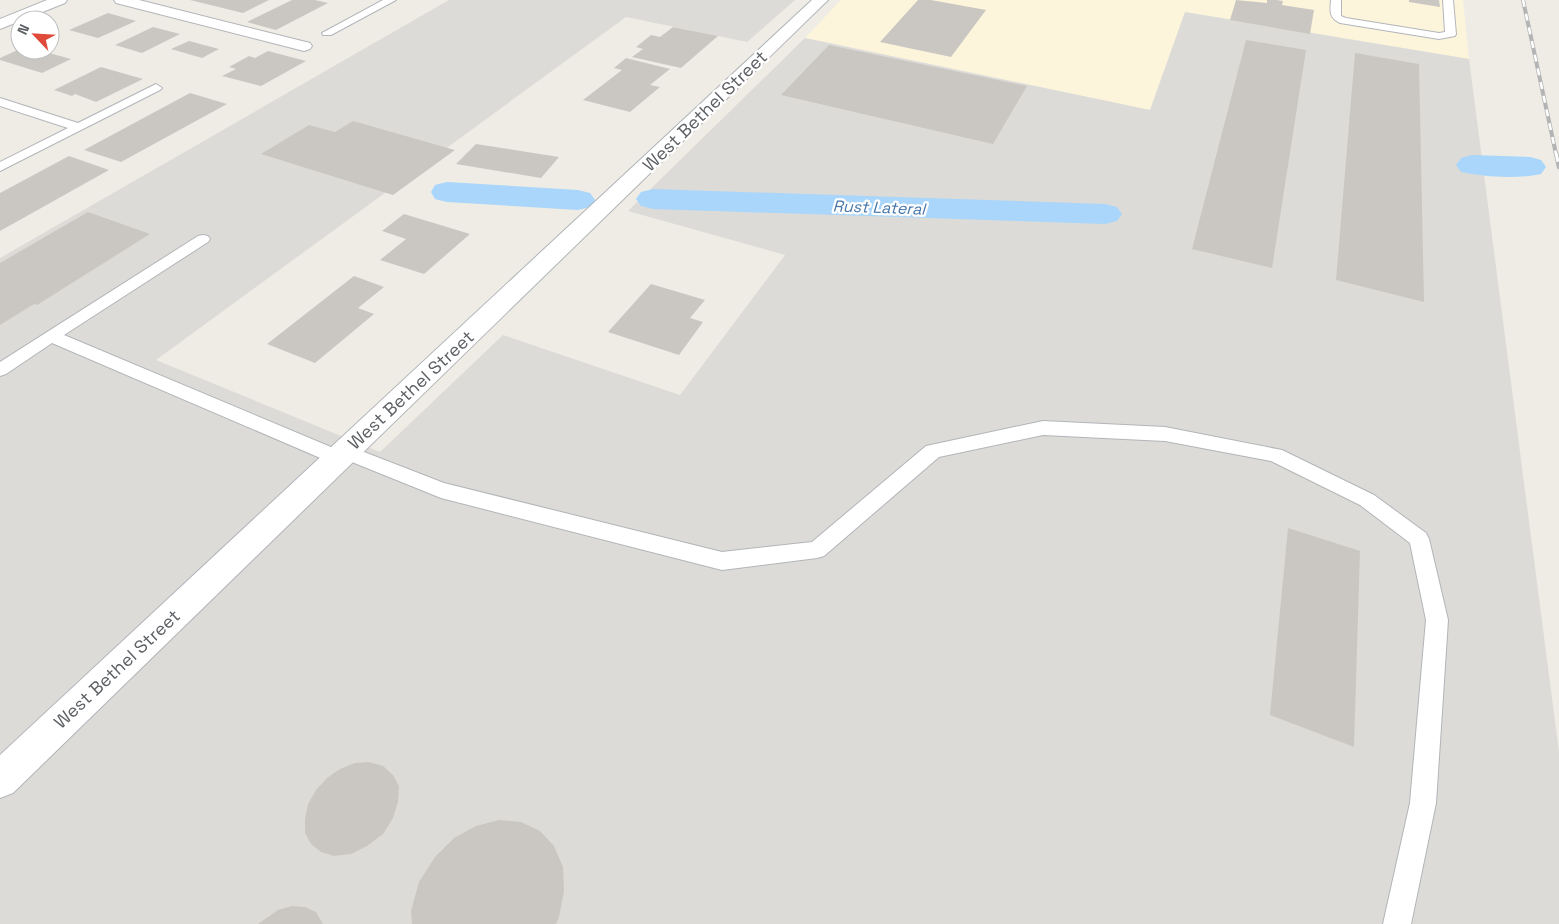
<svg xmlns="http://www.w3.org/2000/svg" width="1559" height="924" font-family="'Space Grotesk',sans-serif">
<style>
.commercial{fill:#fcf5dc}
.industrial{fill:#dddbd7}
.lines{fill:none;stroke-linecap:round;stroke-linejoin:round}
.canal{fill:#a9d6fa;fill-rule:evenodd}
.building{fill:#cac7c2}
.lane-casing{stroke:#b2b5b9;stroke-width:2}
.street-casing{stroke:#b2b5b9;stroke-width:2}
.lane{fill:#fff;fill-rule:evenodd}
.street{fill:#fff;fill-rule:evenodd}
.rail-far1-casing{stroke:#b3b4b4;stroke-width:4}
.rail-casing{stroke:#b3b4b4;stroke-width:4.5}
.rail-far1{stroke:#fff;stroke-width:2.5;stroke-dasharray:7;stroke-linecap:butt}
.rail{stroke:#fff;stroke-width:3;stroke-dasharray:9;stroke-linecap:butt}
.labels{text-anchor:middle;stroke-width:4.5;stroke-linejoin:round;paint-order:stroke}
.far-water-label{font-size:16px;font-style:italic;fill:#4777ab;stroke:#fff}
.street-label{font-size:18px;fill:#5d6064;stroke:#fff}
</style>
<rect width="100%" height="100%" fill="#eeece5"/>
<path class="commercial" d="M841 0H1463L1469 59 1185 12 1150 110 805 38Z"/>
<path class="industrial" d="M449 0H795L747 42 626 17 156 360 380 452 503 335 680 395 785 255 628 211 805 38 1150 110 1185 12 1469 59 1559 752V924H0V258Z"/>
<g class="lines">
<path class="canal" d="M1472 155 1530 157 1541 160 1546 167 1541 174C1519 179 1483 177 1461 172L1456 165 1461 158Z
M447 182 578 190 590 193 595 200 590 207 578 210 447 202 435 199 431 192 435 185Z
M653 189 1105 204 1117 207 1122 214 1117 221 1105 224 653 209 641 206 636 199 641 192Z"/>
</g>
<path class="building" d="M190 0H269L243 13Z
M292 0H315L328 3 276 30 247 22Z
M918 0H931L986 10 951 57 880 42Z
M1236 0 1267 3V0H1277L1283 1 1282 5 1314 10 1310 34 1230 20Z
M1409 0H1439L1440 7 1409 2Z
M108 13 136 21 98 38 69 30Z
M153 27 180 34 142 53 115 45Z
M673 27 718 36 681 68 632 57 643 49 636 47 651 35 660 37Z
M1246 40 1306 50 1272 268 1192 249Z
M189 41 219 49 202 58 171 49Z
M829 45 1027 86 993 144 781 95Z
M20 49 38 50 71 59 42 73 0 60V58Z
M268 51 306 61 261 86 222 76 236 69 229 67 249 56 255 58Z
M1355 53 1419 64 1424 302 1336 280Z
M626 58 670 69 650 85 660 87 630 112 583 100 622 70 614 68Z
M101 67 143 79 96 102 75 94 72 96 54 90Z
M190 93 227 104 121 162 84 150Z
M353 121 455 150 393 195 261 154 309 125 335 132Z
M476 144 559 157 541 178 456 164Z
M69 156 109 170 0 231V193Z
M88 212 150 234 37 305 34 304 0 325V263Z
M404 214 470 234 424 274 380 260 406 239 382 231Z
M354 276 384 287 358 308 374 314 315 363 267 344Z
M651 284 705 300 690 318 703 322 679 355 608 332Z
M1288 528 1360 551 1354 747 1270 715Z
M369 762 383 766 393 775 399 786 398 802 393 818 383 834 367 846 351 854 334 856 321 852 311 844 305 833V819L308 804 316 790 327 778 340 769 355 763Z
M499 820 521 822 540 831 554 846 563 867 564 891 559 917 556 924H412L411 911 419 882 435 857 454 838 476 826Z
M292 906 305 907 316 912 323 924H258L278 910Z"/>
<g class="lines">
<g class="lane-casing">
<path id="lane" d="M383 0H396L331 35H323L322 33Z
M1331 0H1341V16L1346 18 1439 33 1445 32 1443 0H1453L1456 34 1455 36 1439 39 1340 23C1329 18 1330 11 1331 0Z
M156 84 162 88 160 90 0 171V162L68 128 0 106V98L78 123Z
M203 235 208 236 210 239 208 242 64 335 338 450 339 447 346 445 444 483 722 552 812 542 926 446 1043 421 1165 427 1282 450 1374 495 1426 533 1429 539 1448 620 1436 803 1411 924H1383L1410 803 1426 620 1410 543 1360 505 1271 461 1165 441 1043 435 939 457 824 556 817 558 722 570 441 498 347 460 346 463 339 465 332 463 52 343 6 374 0 376V362L198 236Z"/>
</g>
<g class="street-casing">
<path id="street" d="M47 0H67L65 3 0 29V19Z
M114 0H139L310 43 312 46 310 49 304 51 116 3Z
M812 0H828L13 793 0 798V755Z"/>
</g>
<use href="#lane" class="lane"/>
<use href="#street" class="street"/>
<g class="rail-far1-casing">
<path id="rail-far1" d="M1523 0 1556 154"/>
</g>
<g class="rail-casing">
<path id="rail" d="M1556 153 1559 167"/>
</g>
<use href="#rail-far1" class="rail-far1"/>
<use href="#rail" class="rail"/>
</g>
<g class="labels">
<g class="far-water-label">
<text transform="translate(879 207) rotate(2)" y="6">Rust Lateral</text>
</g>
<g class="street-label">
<text transform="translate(705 111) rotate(-44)" y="6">West Bethel Street</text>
<text transform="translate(411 390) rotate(-43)" y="6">West Bethel Street</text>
<text transform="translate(117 669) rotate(-43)" y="6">West Bethel Street</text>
</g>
</g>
<g transform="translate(35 35) rotate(295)"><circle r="24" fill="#ffffff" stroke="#bebfc1"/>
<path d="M0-4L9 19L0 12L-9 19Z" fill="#df4a3a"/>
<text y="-8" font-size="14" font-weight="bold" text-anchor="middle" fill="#5d6064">N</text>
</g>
</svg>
